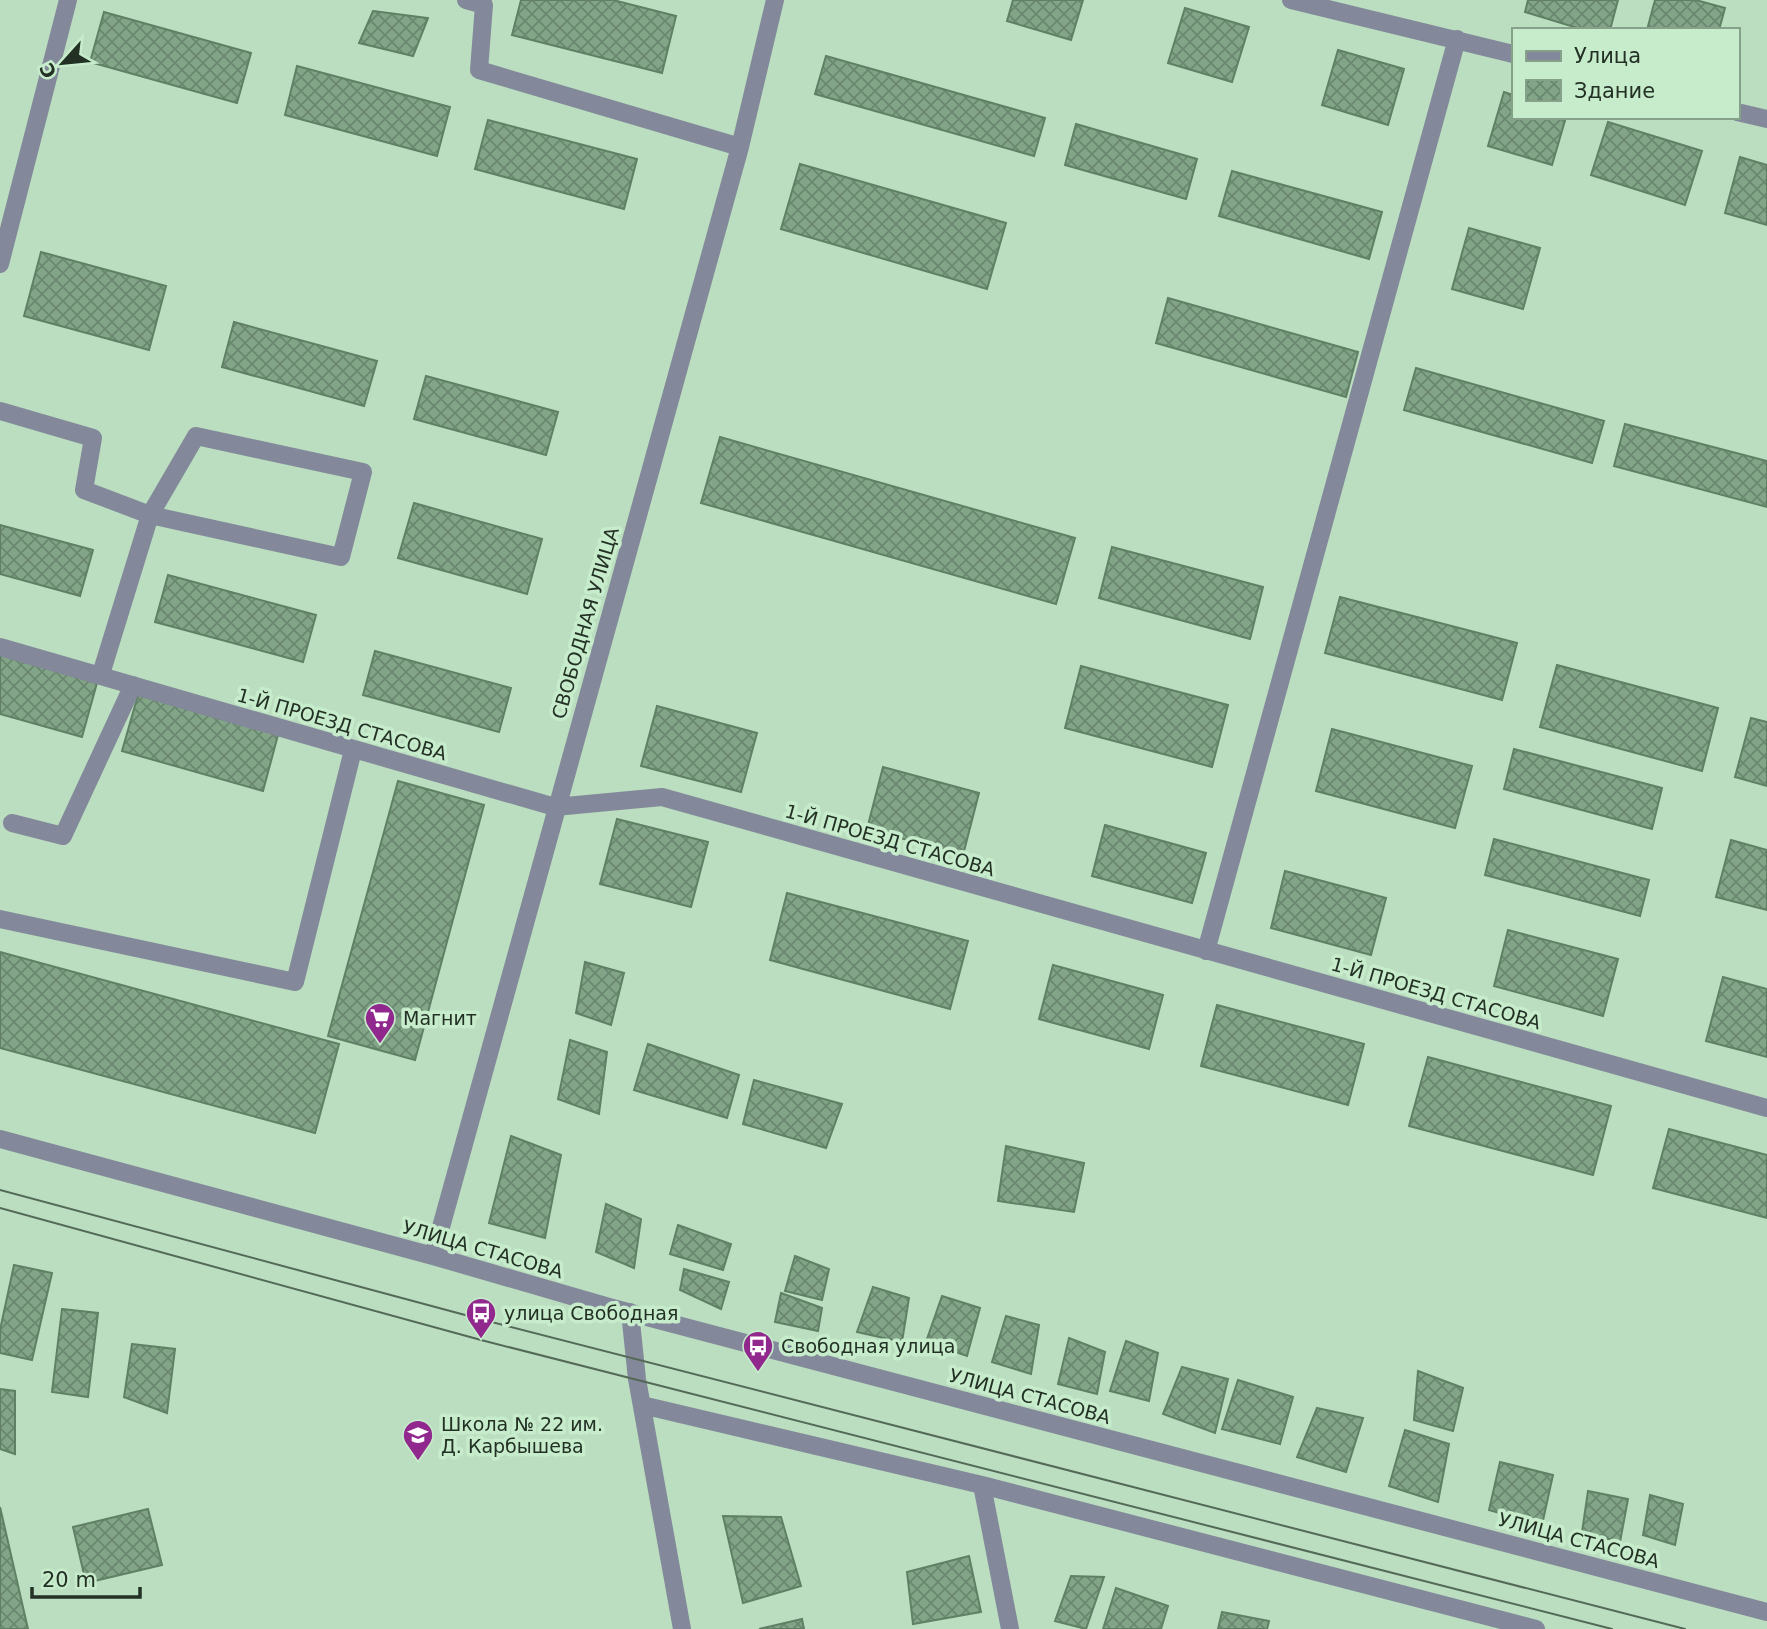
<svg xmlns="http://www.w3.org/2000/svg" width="1767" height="1629" font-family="'DejaVu Sans',sans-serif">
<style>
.building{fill:url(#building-cross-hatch);stroke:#5f8064;stroke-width:2}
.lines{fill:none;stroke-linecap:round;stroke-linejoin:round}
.minor{stroke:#83899a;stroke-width:18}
.tram{stroke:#546957;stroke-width:2}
.labels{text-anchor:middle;stroke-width:7;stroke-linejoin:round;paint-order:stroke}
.street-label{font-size:19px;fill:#233125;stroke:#c7eccc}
.poi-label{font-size:19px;fill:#233125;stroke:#c7eccc;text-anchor:start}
</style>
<defs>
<pattern id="building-cross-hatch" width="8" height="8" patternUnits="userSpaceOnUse" patternTransform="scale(1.75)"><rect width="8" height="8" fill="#82a588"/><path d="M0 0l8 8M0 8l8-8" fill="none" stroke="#6a876f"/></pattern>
</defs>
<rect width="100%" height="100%" fill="#badebf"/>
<path class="building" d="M521 0H613L676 16 662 73 512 35Z
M1013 0H1083L1071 40 1007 21Z
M1528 0H1618L1610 30H1584L1525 12Z
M1655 0H1696L1725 8 1719 30H1647Z
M1185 8 1249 27 1232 82 1168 63Z
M373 11 428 18 413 56 359 43Z
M104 12 251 53 237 103 90 62Z
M1338 50 1404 69 1388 125 1322 105Z
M826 56 1045 118 1034 156 815 94Z
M297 66 450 107 437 156 285 115Z
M1504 92 1513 95V117H1566L1552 165 1488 146Z
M488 120 637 159 624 209 475 169Z
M1608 122 1702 151 1685 205 1591 175Z
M1076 124 1197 159 1186 199 1065 165Z
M1740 157 1767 165V225L1725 213Z
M800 164 1006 223 987 289 781 229Z
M1232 171 1382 212 1369 259 1219 216Z
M1469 228 1540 248 1523 309 1452 289Z
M41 252 166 286 149 350 24 316Z
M1168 298 1358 352 1346 397 1156 343Z
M234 322 377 361 364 406 222 367Z
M1416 368 1604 421 1592 463 1404 410Z
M426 376 558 412 546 455 414 419Z
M1625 424 1767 461V507L1614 466Z
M720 437 1075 538 1056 604 701 503Z
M414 503 542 539 527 594 398 558Z
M0 525 93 550 80 596 0 574Z
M1112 547 1263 587 1250 639 1099 598Z
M168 575 316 615 303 662 155 622Z
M1340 597 1517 643 1502 700 1325 653Z
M375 651 511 688 499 732 363 695Z
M0 655 97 683 82 737 0 714Z
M1557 665 1718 708 1702 771 1540 727Z
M1081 666 1228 705 1212 767 1065 728Z
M138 695 278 735 263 791 122 751Z
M657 706 757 733 741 792 641 766Z
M1751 718 1767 722V786L1735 777Z
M1332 729 1472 766 1455 828 1316 791Z
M1514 749 1662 788 1652 829 1504 789Z
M883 767 979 793 963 855 867 829Z
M398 781 484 805 415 1060 328 1036Z
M617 819 708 842 691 907 600 884Z
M1105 825 1206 853 1192 903 1092 876Z
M1494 839 1649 880 1640 916 1485 875Z
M1731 840 1767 850V910L1716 897Z
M1285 871 1386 898 1371 955 1271 928Z
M787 893 968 941 950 1009 770 960Z
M1508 930 1618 959 1603 1016 1494 986Z
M0 952 339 1044 315 1133 0 1048Z
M585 962 624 973 611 1025 576 1013Z
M1053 965 1163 995 1149 1049 1039 1019Z
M1723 977 1767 989V1057L1706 1041Z
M1217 1005 1364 1044 1348 1105 1201 1066Z
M570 1040 607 1052 599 1114 558 1099Z
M648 1044 739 1075 727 1118 634 1090Z
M1428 1057 1611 1106 1593 1175 1409 1126Z
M754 1080 842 1104 826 1148 743 1124Z
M1669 1129 1767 1155V1218L1653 1188Z
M511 1136 561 1155 545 1238 489 1223Z
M1006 1146 1084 1163 1074 1212 998 1201Z
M606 1204 641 1219 634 1268 596 1252Z
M678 1225 731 1244 723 1270 670 1254Z
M795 1256 829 1269 822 1300 785 1291Z
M14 1265 52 1273 32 1360 0 1353V1330Z
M684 1269 729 1282 721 1309 680 1290Z
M873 1287 909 1298 902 1342 857 1332Z
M781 1293 822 1308 818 1331 775 1322Z
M942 1296 980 1308 967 1356 926 1342Z
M62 1309 98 1313 88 1397 52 1392Z
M1006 1316 1039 1325 1031 1374 992 1362Z
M1069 1338 1105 1352 1097 1394 1058 1384Z
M1126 1341 1158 1353 1149 1401 1110 1391Z
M132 1344 175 1349 167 1413 124 1397Z
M1182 1367 1228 1379 1215 1433 1163 1414Z
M1418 1371 1463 1388 1453 1431 1414 1420Z
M1238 1380 1293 1397 1280 1444 1222 1429Z
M0 1389 15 1391V1454L0 1449Z
M1317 1408 1363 1418 1346 1472 1297 1457Z
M1405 1430 1449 1444 1438 1502 1389 1486Z
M1500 1462 1553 1475 1542 1525 1489 1510Z
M1588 1491 1628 1499 1620 1542 1582 1532Z
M1650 1495 1683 1504 1675 1545 1643 1535Z
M0 1507 28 1629H0Z
M148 1509 162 1565 86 1583 73 1527Z
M723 1516 781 1517 801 1586 743 1603Z
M969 1556 981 1612 913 1624 907 1572Z
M1071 1576 1104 1577 1086 1629 1055 1621Z
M1116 1588 1168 1606 1161 1629H1103Z
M1222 1612 1269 1621 1267 1629H1218Z
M802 1619 804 1629H759Z"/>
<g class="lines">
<path class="minor" d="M466 0 484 5 479 70 740 147
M1291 0 1513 54
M1737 112 1767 119
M0 264 68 0
M0 411 93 438 84 490 150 515 196 436 363 472 341 557 150 515 101 674
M0 647 555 807 662 797 1767 1108
M12 823 63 836 133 685
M0 919 295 982 353 750
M1206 951 1457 39
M0 1139 433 1256 609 1307 1767 1612
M433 1256 740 147 775 0
M630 1312 637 1379 682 1629
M642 1405 982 1485 1536 1629
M982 1485 1010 1629"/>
<path class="tram" d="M0 1190 480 1319 1685 1629
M0 1208 481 1340 1612 1629"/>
</g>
<defs>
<g id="supermarket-pin" transform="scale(1.575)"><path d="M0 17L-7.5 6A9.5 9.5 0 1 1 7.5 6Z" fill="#90288d" stroke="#c7eccc"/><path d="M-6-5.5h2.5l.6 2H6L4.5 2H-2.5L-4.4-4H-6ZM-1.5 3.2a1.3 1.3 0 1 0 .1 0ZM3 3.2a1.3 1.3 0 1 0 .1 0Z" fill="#fff"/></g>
<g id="bus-pin" transform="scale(1.575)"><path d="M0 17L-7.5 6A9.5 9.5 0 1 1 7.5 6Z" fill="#90288d" stroke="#c7eccc"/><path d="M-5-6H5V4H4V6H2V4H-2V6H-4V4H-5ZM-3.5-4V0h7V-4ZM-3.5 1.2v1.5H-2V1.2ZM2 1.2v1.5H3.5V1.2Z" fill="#fff"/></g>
<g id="school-pin" transform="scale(1.575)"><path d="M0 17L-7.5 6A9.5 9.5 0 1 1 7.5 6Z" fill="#90288d" stroke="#c7eccc"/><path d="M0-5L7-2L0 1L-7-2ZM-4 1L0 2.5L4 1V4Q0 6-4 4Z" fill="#fff"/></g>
</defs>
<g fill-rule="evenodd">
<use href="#supermarket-pin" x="380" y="1018"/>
<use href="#bus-pin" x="481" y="1313"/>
<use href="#bus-pin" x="758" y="1346"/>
<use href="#school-pin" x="418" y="1435"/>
</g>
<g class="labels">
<g class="street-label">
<text transform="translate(585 623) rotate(-74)" y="7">СВОБОДНАЯ УЛИЦА</text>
<text transform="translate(342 724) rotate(16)" y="7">1-Й ПРОЕЗД СТАСОВА</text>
<text transform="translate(890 840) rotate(16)" y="7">1-Й ПРОЕЗД СТАСОВА</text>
<text transform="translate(1436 993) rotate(16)" y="7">1-Й ПРОЕЗД СТАСОВА</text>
<text transform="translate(483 1249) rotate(16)" y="7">УЛИЦА СТАСОВА</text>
<text transform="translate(1030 1396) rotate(15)" y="7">УЛИЦА СТАСОВА</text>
<text transform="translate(1579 1540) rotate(15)" y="7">УЛИЦА СТАСОВА</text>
</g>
<g class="poi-label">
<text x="403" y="1025">Магнит</text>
<text x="504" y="1320">улица Свободная</text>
<text x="781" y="1353">Свободная улица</text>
<text x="441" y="1431">Школа № 22 им.<tspan x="441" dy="22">Д. Карбышева</tspan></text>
</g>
</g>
<rect x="1512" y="28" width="228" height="91" fill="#c7eccc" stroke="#85a189" stroke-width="2"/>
<rect x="1526" y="51" width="35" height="10" fill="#83899a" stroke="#85a189" stroke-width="2"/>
<text x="1574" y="63" font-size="21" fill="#233125">Улица</text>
<rect x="1526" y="80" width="35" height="21" fill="url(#building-cross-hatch)" stroke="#85a189" stroke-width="2"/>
<text x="1574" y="98" font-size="21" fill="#233125">Здание</text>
<g transform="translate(63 63) rotate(243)" stroke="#c7eccc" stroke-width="5" paint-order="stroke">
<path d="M0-5L12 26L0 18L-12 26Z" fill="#233125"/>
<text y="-10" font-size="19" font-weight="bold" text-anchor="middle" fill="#233125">С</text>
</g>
<path d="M32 1587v10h108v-10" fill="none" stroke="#233125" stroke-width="3.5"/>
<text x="42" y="1587" font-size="21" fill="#233125" stroke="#c7eccc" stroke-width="5" paint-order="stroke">20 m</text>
</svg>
